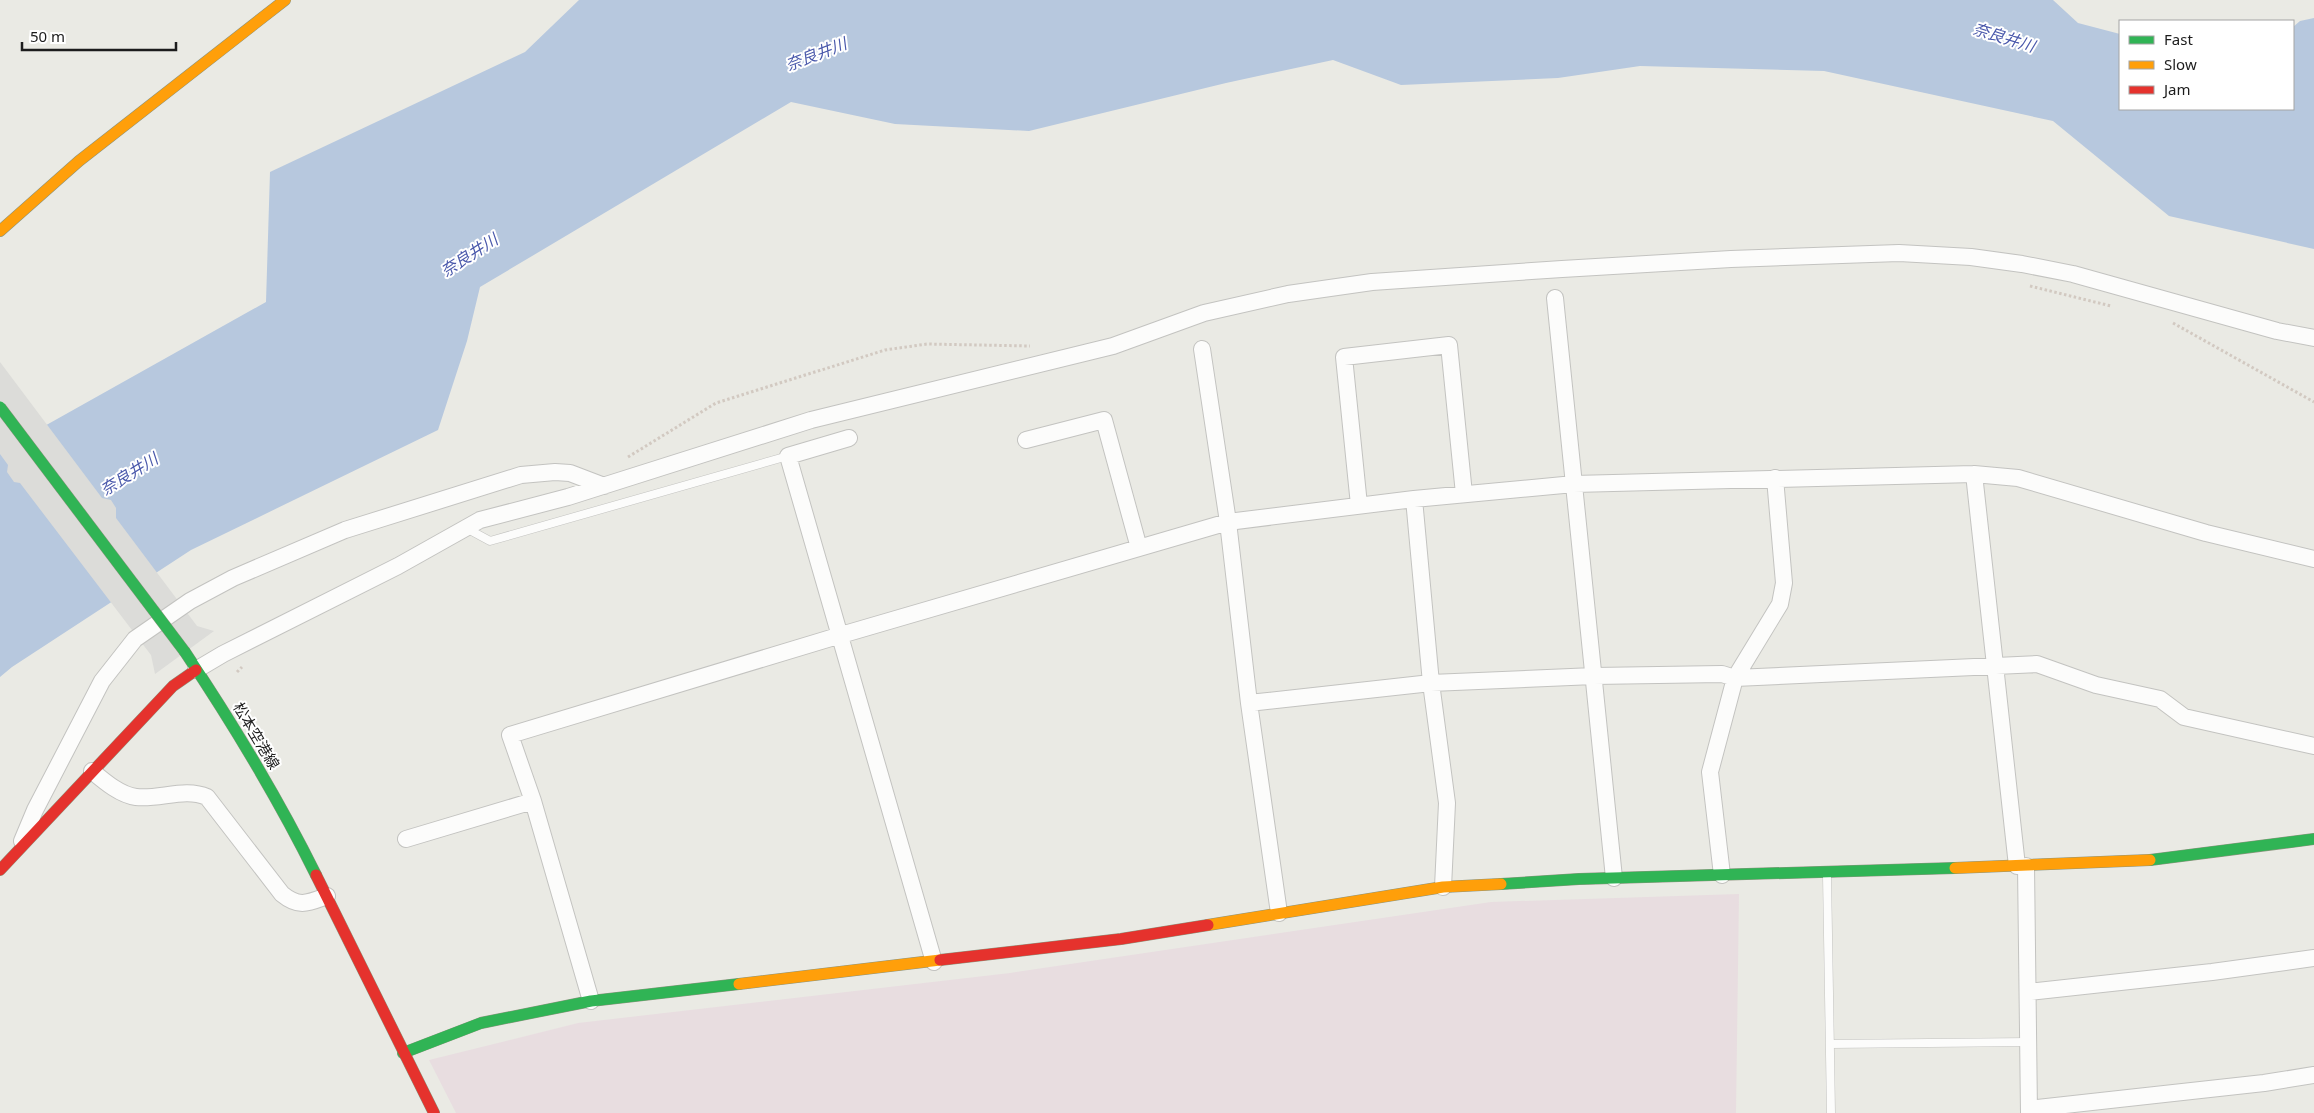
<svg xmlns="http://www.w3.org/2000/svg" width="2314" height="1113" font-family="'Noto Sans','Noto Sans JP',sans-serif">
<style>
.industrial{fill:#e8dde0}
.water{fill:#b7c8de}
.pier{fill:#dcdcd9}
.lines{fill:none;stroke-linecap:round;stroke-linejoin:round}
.lane-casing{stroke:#c3c3c0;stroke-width:9}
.street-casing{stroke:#c3c3c0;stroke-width:18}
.fast-casing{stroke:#8b947d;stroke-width:12}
.slow-casing{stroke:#8b947d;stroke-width:12}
.jam-casing{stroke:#8b947d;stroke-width:12}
.path{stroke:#d2c9c1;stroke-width:3;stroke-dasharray:2.5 2.5;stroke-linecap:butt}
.lane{stroke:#fcfcfb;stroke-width:8}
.street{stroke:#fcfcfb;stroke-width:16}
.fast{stroke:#30b455;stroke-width:11}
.slow{stroke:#ff9f0a;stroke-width:11}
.jam{stroke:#e5322d;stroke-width:11}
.fast-bridge-casing{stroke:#8b947d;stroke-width:12;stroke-linecap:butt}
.fast-bridge{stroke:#30b455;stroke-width:11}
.labels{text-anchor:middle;stroke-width:4;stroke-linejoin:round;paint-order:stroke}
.street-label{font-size:15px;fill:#1c1c1c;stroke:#fff}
.water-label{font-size:16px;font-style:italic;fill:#4958ab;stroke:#fff}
</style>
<rect width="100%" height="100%" fill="#eaeae4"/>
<path class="industrial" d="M1739 894 1736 1113H456L429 1060 578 1023 1010 973 1491 902Z"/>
<path class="water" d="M579 0H2053L2078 23 2120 34V109H2293V27L2300 21 2314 18V249L2169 216 2053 121 1824 71 1640 66 1558 78 1401 85 1333 60 1226 83 1029 131 895 124 791 102 480 287 467 341 438 430 191 550 12 667 0 677V451L266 302 270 172 525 52Z"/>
<path class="pier" d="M0 362 102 498 111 500 116 508V518L197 626 214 631 155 674 151 655 20 483 14 482 7 472 8 465 0 454Z"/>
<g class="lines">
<g class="lane-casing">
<path id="lane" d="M466 528 490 541 788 456
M1827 875 1831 1113
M1830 1044 2029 1042"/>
</g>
<g class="street-casing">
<path id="street" d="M1555 298 1614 878
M1202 349 1228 522 1249 703
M849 438 788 456 934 962
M1026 440 1104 420 1139 548
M1974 474 2017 866
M1414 499 1431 683 1447 803 1443 887
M1359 505 1344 357 1449 345 1464 494
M196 670 223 654 398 566 480 520 568 497 811 420 1113 346 1204 313 1288 294 1372 282 1562 269 1731 259 1899 253 1971 257 2022 264 2073 274 2277 331 2314 338
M92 771C104 781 120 795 136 797 159 800 185 787 207 797L282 894C299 908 308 903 327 896
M406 839 533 801
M22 841 35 810 102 681 135 639 190 601 233 578 345 530 521 475 555 472 570 473 604 486
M2026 866 2029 1113
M1722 875 1710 772 1735 678 1780 604 1784 583 1775 478
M1279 913 1249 703 1431 683 1594 676 1722 674 1735 678 2037 664 2096 685 2160 699 2184 717 2314 746
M2029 992 2212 972 2314 958
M591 1001 533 801 510 735 841 635 1228 522 1414 499 1574 484 1974 474 2018 478 2206 533 2314 559
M2029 1109 2264 1083 2314 1075"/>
</g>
<g class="fast-casing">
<path id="fast" d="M185 652C233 724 278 798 316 875
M2150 860 2314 839
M1501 884 1579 879 1955 868
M403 1053 481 1023 591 1001 739 984"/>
</g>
<g class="slow-casing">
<path id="slow" d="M0 231 79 161 285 0
M1955 868 2150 860
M1208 925 1443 887 1501 884
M739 984 940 960"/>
</g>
<g class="jam-casing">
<path id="jam" d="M0 870 173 686 196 670
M316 875 434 1113
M940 960 1121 939 1208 925"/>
</g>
<path class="path" d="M2030 286 2111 306
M2173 323 2314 402
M628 457 716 403 885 350 927 344 1030 346
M237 672 242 667"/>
<use href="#lane" class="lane"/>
<use href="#street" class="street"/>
<use href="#fast" class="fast"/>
<use href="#slow" class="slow"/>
<use href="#jam" class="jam"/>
<g class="fast-bridge-casing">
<path id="fast-bridge" d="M0 407 185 652"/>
</g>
<use href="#fast-bridge" class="fast-bridge"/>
</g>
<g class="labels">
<g class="street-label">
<text transform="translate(256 736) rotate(59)" y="5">松本空港線</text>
</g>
<g class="water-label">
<text transform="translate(2004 37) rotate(17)" y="6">奈良井川</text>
<text transform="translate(816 54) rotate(-21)" y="6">奈良井川</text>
<text transform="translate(469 255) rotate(-33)" y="6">奈良井川</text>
<text transform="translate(129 474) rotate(-32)" y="6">奈良井川</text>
</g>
</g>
<rect x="2119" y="20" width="175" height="90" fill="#ffffff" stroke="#a4a4a4"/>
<rect x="2129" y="36" width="25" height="8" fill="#30b455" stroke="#a4a4a4"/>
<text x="2164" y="45" font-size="15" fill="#1c1c1c">Fast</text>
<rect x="2129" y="61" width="25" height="8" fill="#ff9f0a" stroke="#a4a4a4"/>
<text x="2164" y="70" font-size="15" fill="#1c1c1c">Slow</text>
<rect x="2129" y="86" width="25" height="8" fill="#e5322d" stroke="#a4a4a4"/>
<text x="2164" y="95" font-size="15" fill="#1c1c1c">Jam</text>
<path d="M22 42v8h154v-8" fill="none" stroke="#1c1c1c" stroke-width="2.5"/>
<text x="30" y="42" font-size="15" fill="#1c1c1c" stroke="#ffffff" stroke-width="4" paint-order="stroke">50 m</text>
</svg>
